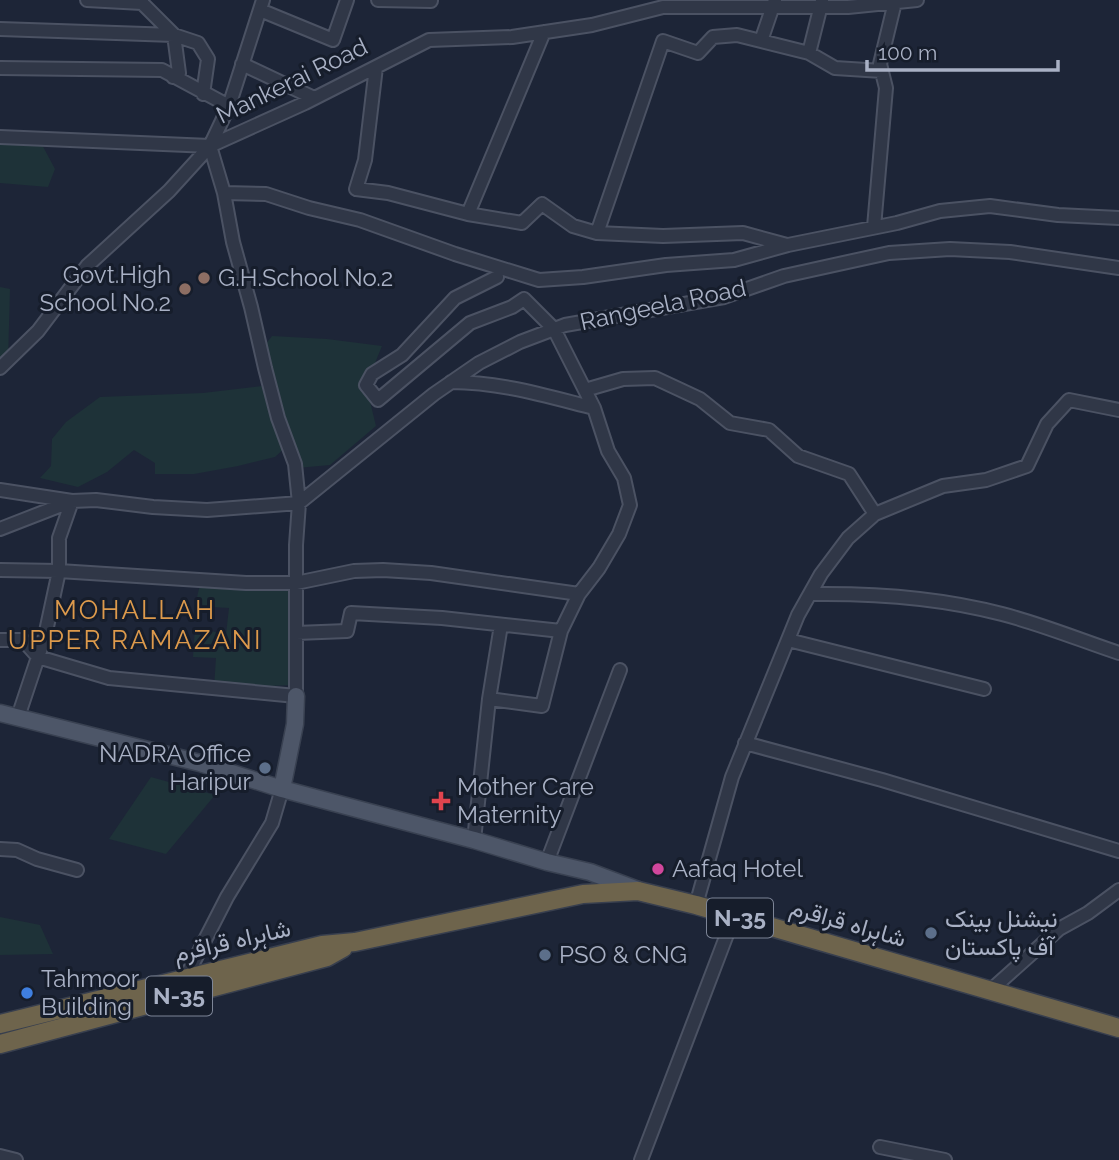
<svg xmlns="http://www.w3.org/2000/svg" width="1119" height="1160" font-family="Raleway,Vazirmatn,sans-serif">
<style>
.green{fill:#1e3238}
.lines{fill:none;stroke-linecap:round;stroke-linejoin:round}
.minor-casing{stroke:#4b5263;stroke-width:16}
.major-casing{stroke:#394151;stroke-width:19}
.highway-casing{stroke:#383f4e;stroke-width:21}
.minor{stroke:#303747;stroke-width:12}
.major{stroke:#4d5668;stroke-width:16}
.highway{stroke:#6e644c;stroke-width:18}
.education-dot{fill:#8d6e63;stroke:#161d2b;stroke-width:2.5}
.service-dot{fill:#5c6f8a;stroke:#161d2b;stroke-width:2.5}
.health-dot{fill:#e0444e;stroke:#161d2b;stroke-width:2.5}
.hotel-dot{fill:#d1479c;stroke:#161d2b;stroke-width:2.5}
.shop-dot{fill:#3f7fe0;stroke:#161d2b;stroke-width:2.5}
.labels{text-anchor:middle;stroke-width:6;stroke-linejoin:round;paint-order:stroke}
.shield{fill:#161d2b;stroke:#7d8597;stroke-width:2}
.shield-label{font-size:23px;font-weight:bold;fill:#a9b1c5}
.street-label{font-size:24px;fill:#a9b1c5;stroke:#161d2b}
.poi-label{font-size:24px;fill:#a9b1c5;stroke:#161d2b;text-anchor:start}
.neighbourhood-label{font-size:26px;letter-spacing:2px;fill:#dd9a4c;stroke:#161d2b}
</style>
<rect width="100%" height="100%" fill="#1d2537"/>
<path class="green" d="M0 137 39 139 55 169 48 187 0 183Z
M0 287 10 289 8 361 0 368Z
M272 336 327 339 382 346 366 385 376 426 330 465 297 468 288 445 275 457 238 466 194 474H155V463L134 450 107 472 78 487 40 478 51 466 52 439 66 422 100 397 203 393 270 385 261 350Z
M201 580 296 583V685L214 688 216 658 193 657 195 628 226 634 229 608 195 606Z
M151 777 215 795 166 854 109 839Z
M0 917 40 925 53 954 0 955Z"/>
<g class="lines">
<g class="minor-casing">
<path id="minor" d="M87 0 142 3V0
M378 0 431 1
M775 0 761 41 809 53 822 1
M142 3 174 35 179 73 173 77
M260 10 333 40 347 0
M0 29 174 35 198 43 208 59 203 94
M544 32 468 214 522 223 542 204 573 226 597 233
M761 41 737 35 713 37 698 53 663 41 597 233 663 236 743 233 787 245
M809 53 835 68 882 71
M242 64 314 98
M376 67 365 160 356 189 388 193 468 214
M0 68 162 70 229 106
M0 137 210 146 305 103 429 40 512 37 592 25 663 7H848L917 0
M224 193 266 194 309 208 360 220 455 254 539 280 583 277 666 265 734 260 788 245 897 223 940 211 990 206 1058 215 1119 218
M874 227 886 88 880 64 895 2
M0 368 38 331 87 266 169 191 210 146 229 106 263 0
M451 382C500 382 546 396 594 408
M585 390 623 379 655 378 700 399 730 423 769 430 798 456 849 474 875 514 943 486 986 480 1027 466 1047 424 1069 400 1119 410
M0 490 72 501 59 538V571L45 636 18 717
M0 529 72 501 96 500 153 507 207 510 299 503 434 394 479 363 520 342 565 325 724 297 784 276 889 253 950 249 1010 252 1119 268
M0 570 59 571 246 583H296L354 571 383 570 431 573 579 594
M810 594C875 593 938 597 1002 614 1041 624 1080 640 1119 653
M296 633 347 631 351 613 442 618 561 631
M0 640H23L38 657 109 678 296 696V545L299 503 295 464 278 418 265 368 251 307 233 242 224 193 210 146
M788 640 984 689
M489 699 542 706 561 631 579 594 599 568 619 534 630 505 624 478 608 451 594 408 554 329 524 299 512 307 470 323 378 400 366 385 372 374 402 355 455 298 497 277
M745 743 882 780 1119 851
M474 840 489 699 501 625
M0 849 17 850 37 859 77 870
M547 862 620 670
M696 905 732 777 798 615 821 574 848 538 875 514
M186 977 227 897 272 823 282 789
M991 990 1059 929 1088 913 1119 890
M880 1147 945 1160
M0 1156 16 1160
M641 1160 734 916"/>
</g>
<g class="major-casing">
<path id="major" d="M0 713 200 763 282 789 474 840 547 862 590 872 638 890
M282 789 295 724 296 696"/>
</g>
<g class="highway-casing">
<path id="highway" d="M0 1024 322 945 355 942 583 894 638 891 696 905 1119 1028
M0 1044 327 957 343 948"/>
</g>
<use href="#minor" class="minor"/>
<use href="#major" class="major"/>
<use href="#highway" class="highway"/>
</g>
<g class="education-dot">
<circle cx="204" cy="278" r="7"/>
<circle cx="185" cy="289" r="7"/>
</g>
<g class="service-dot">
<circle cx="265" cy="768" r="7"/>
<circle cx="931" cy="933" r="7"/>
<circle cx="545" cy="955" r="7"/>
</g>
<path class="health-dot" d="M437.5 790.5h7v7h7v7h-7v7h-7v-7h-7v-7h7z"/>
<circle class="hotel-dot" cx="658" cy="869" r="7"/>
<circle class="shop-dot" cx="27" cy="993" r="7"/>
<g class="labels">
<g class="shield">
<rect x="707" y="898.5" width="66" height="39" rx="5"/>
<rect x="146" y="976.5" width="66" height="39" rx="5"/>
</g>
<g class="shield-label">
<text x="740" y="926">N-35</text>
<text x="179" y="1004">N-35</text>
</g>
<g class="street-label">
<text transform="translate(292 81) rotate(-26)" y="8">Mankerai Road</text>
<text transform="translate(663 305) rotate(-12)" y="8">Rangeela Road</text>
<text transform="translate(848 923) rotate(16)" y="8">شاہراہ قراقرم</text>
<text transform="translate(232 941) rotate(-13)" y="8">شاہراہ قراقرم</text>
</g>
<g class="poi-label">
<text x="171" y="283" text-anchor="end">Govt.High<tspan x="171" dy="28">School No.2</tspan></text>
<text x="218" y="286">G.H.School No.2</text>
<text x="251" y="762" text-anchor="end">NADRA Office<tspan x="251" dy="28">Haripur</tspan></text>
<text x="457" y="795">Mother Care<tspan x="457" dy="28">Maternity</tspan></text>
<text x="672" y="877">Aafaq Hotel</text>
<text x="945" y="927">نیشنل بینک<tspan x="945" dy="28">آف پاکستان</tspan></text>
<text x="559" y="963">PSO &amp; CNG</text>
<text x="41" y="987">Tahmoor<tspan x="41" dy="28">Building</tspan></text>
</g>
<g class="neighbourhood-label">
<text x="135" y="619">MOHALLAH<tspan x="135" dy="30">UPPER RAMAZANI</tspan></text>
</g>
</g>
<path d="M867 60v10h191v-10" fill="none" stroke="#a9b1c5" stroke-width="3.5"/>
<text x="878" y="60" font-size="21" fill="#a9b1c5" stroke="#161d2b" stroke-width="5" paint-order="stroke">100 m</text>
</svg>
